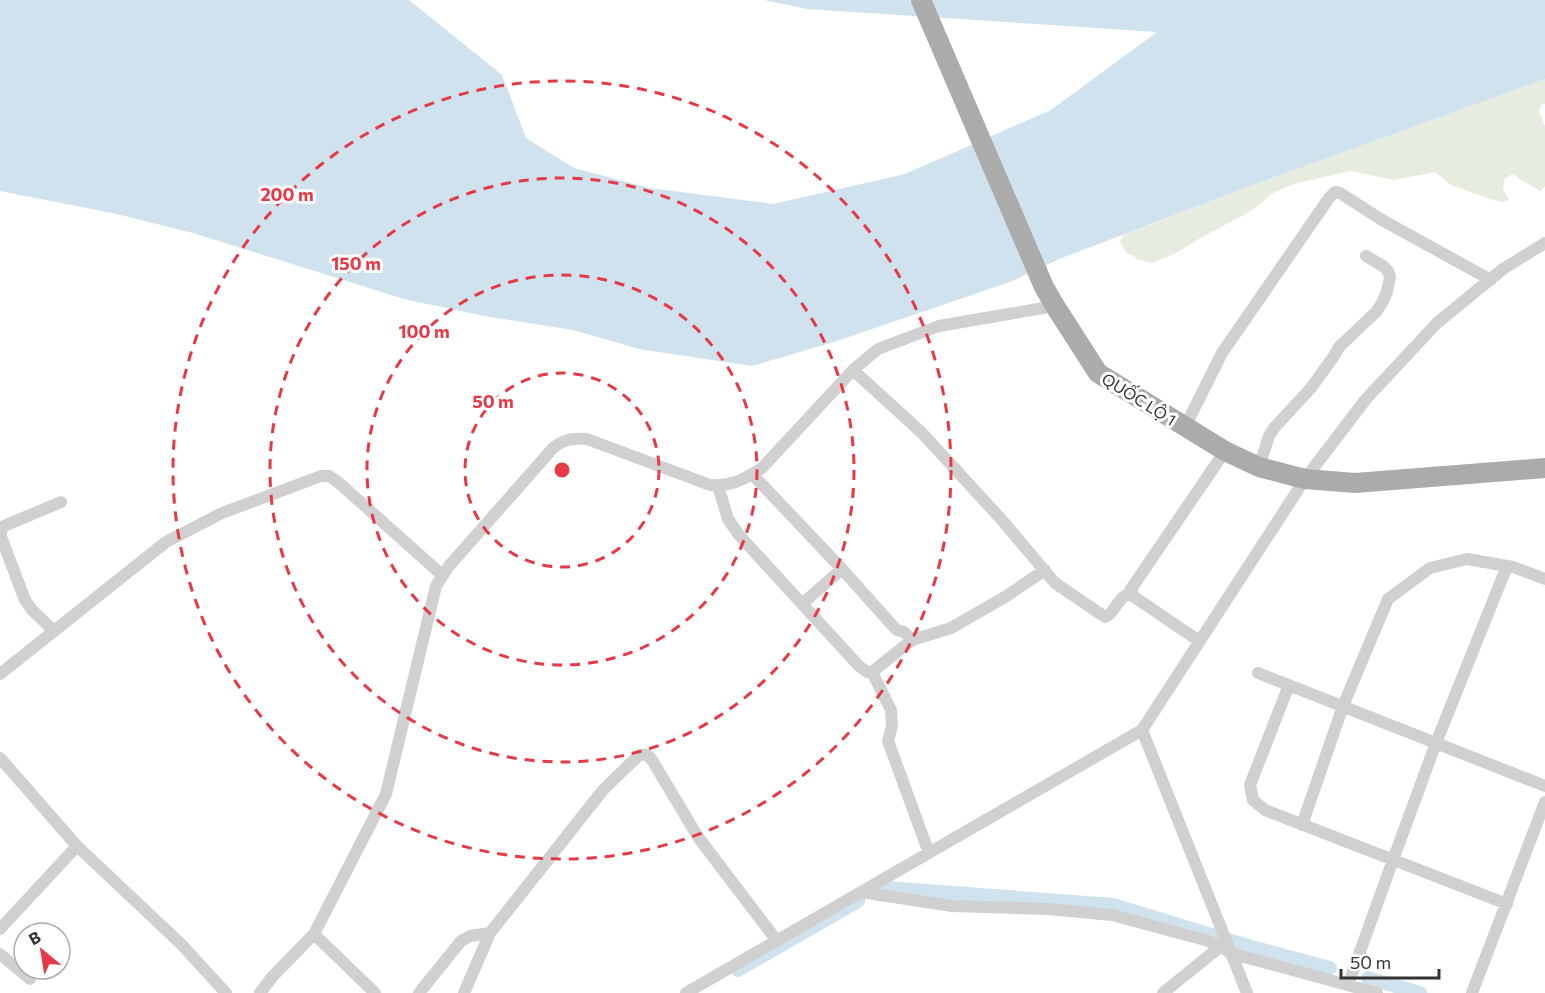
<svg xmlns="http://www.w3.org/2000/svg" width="1545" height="993" font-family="Commissioner,sans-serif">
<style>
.green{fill:#e6ecdf}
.water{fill:#cfe2ee}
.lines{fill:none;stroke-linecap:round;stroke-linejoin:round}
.canal{stroke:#cfe2ee;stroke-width:14}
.street{stroke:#d0d0d0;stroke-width:12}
.primary{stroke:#ababab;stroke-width:20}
.ring{fill:none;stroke:#e63946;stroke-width:3;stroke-dasharray:10 8}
.labels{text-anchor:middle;stroke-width:6;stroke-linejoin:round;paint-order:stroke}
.street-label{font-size:16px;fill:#333;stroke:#fff}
.centre{fill:#e63946;stroke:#fff;stroke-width:3}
.ring-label{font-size:18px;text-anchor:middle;font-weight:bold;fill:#e63946;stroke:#fff;stroke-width:6;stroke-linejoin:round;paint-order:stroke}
</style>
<rect width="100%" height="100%" fill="#fff"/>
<path class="green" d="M1545 79V104L1541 105 1539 112 1545 126V186L1540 191 1521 180 1513 174 1505 178 1503 189 1509 200 1503 202 1493 200 1451 185 1435 172 1394 180 1350 171 1294 184 1271 194 1264 201 1247 213 1197 240 1176 253 1152 263 1140 260 1126 252 1120 242 1123 235 1269 179Z"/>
<path class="water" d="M0 0H409L502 75 526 138 574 168 650 188 773 204 905 174 1051 110 1157 32 807 9 764 0H1545V79L1269 179 1059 259 1010 282 834 342 752 366 639 349 573 330 484 316 404 299 193 233 117 214 0 191Z"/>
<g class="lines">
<path class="canal" d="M886 888 1113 905 1251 947 1330 968
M738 970 858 901
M1368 978 1420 993"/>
<path class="street" d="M853 370 922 433 1001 519 1055 583 1105 617 1110 614 1122 598 1131 592
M1185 427 1222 353 1329 198 1335 192 1340 193 1382 220 1491 280
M1259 467 1269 436 1274 428 1311 388 1334 356 1339 347 1376 312 1382 303 1387 292 1390 277 1388 271 1383 266 1366 256
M752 474 842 569 892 625 897 630 904 632 912 640 951 628 1005 597 1045 570
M718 486 728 519 739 535 859 666 867 672H872L912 640
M802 604 842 569
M54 631 32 610 25 600 1 537V531L4 526 61 502
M1199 641 1133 596 1131 589 1225 451
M872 672 891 710 892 726 888 741 929 853
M1258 673 1545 786
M0 674 166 542 222 513 321 476H329L338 482 442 575
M1289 685 1250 785 1253 800 1265 810 1507 904
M1142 730 1247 993
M0 758 77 846 181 944 226 993
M1302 825 1343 706 1388 599 1430 568 1467 559 1513 567 1545 579
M861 892 952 906 1047 909 1112 915 1205 940 1221 946
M0 929 77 846
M314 934 375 993
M0 954 30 979
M1348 985 1393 860 1436 743 1507 566
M260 993 273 976 314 934 386 794 436 586 449 566 553 448C564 439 573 438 587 439L710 485C730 487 745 479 762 468L853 370 878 349 939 326 1055 306
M419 993 461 941 470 936 490 933 603 790 637 757C643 753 648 754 652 760L698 837 777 941
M464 993 490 933
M686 993 1142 730 1305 479 1366 399 1437 323 1503 269 1545 243
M1163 993 1221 946 1230 953 1377 993
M1472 993 1545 802"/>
<path class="primary" d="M921 0 1044 287 1055 306 1098 373 1225 451 1259 467 1305 479 1355 483 1545 468"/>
</g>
<g class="ring">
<circle cx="562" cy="470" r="97"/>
<circle cx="562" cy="470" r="195"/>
<circle cx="562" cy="470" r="292"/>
<circle cx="562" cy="470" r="389"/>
</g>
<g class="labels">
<g class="street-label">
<text transform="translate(1139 399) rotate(32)" y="6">QUỐC LỘ 1</text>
</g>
</g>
<circle cx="562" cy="470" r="9" class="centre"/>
<g class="ring-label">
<text x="287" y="201">200 m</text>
<text x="356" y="270">150 m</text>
<text x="424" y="338">100 m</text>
<text x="493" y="408">50 m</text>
</g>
<g transform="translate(42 951) rotate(330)"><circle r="28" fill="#ffffff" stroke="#adadad" stroke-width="1.5"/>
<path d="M0-4.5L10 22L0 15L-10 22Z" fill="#e63946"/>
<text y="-9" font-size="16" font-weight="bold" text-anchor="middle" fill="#333333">B</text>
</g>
<path d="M1341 969v9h98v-9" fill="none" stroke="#333333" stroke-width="3"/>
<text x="1350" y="969" font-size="18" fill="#333333" stroke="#ffffff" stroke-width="4.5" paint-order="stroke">50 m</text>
</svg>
